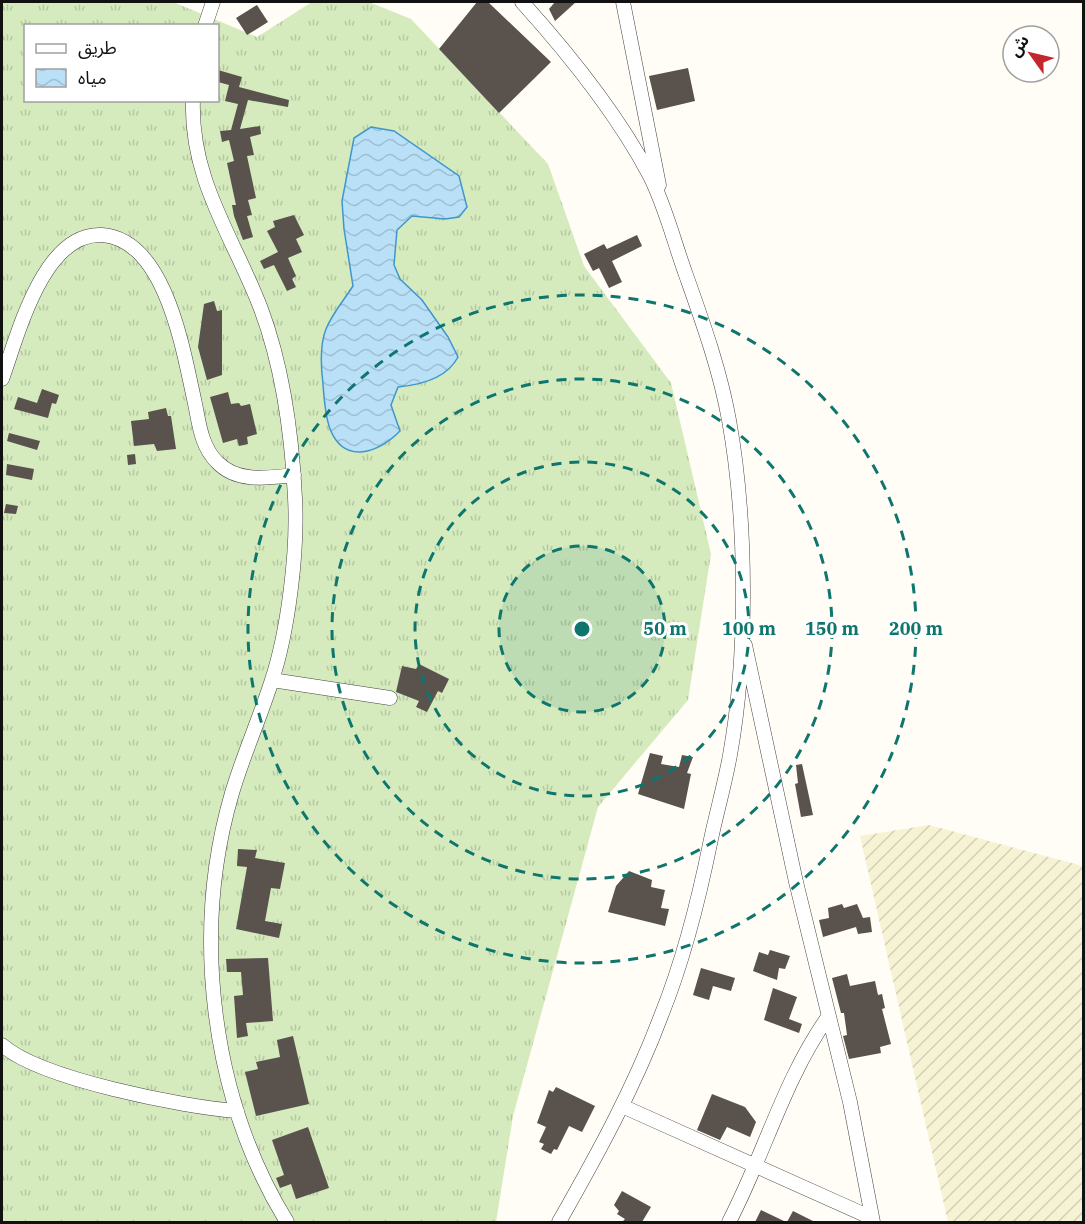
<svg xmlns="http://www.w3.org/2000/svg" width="1085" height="1224" font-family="'IBM Plex Serif','Noto Sans Arabic',serif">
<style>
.farmland{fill:url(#farmland-furrows)}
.grass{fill:url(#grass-tufts);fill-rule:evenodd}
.water{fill:url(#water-waves);stroke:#3f96cf;stroke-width:1.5}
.building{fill:#5a524d}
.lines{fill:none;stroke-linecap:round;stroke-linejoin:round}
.street-casing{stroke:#444;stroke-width:15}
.street{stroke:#fff;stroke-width:14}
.ring{fill:none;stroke:#0f766e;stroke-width:3;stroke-dasharray:10 8}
.centre{fill:#0f766e;stroke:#fff;stroke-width:3}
.ring-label{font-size:18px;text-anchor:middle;font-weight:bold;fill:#0f766e;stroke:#fff;stroke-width:6;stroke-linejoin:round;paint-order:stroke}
</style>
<defs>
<pattern id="farmland-furrows" width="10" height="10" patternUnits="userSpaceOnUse" patternTransform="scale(1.5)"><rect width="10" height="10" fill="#f6f3d4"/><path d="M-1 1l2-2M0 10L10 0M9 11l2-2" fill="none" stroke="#d2cfb5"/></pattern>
<pattern id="grass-tufts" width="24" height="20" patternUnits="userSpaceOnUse" patternTransform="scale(1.5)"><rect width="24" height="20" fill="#d5ebbd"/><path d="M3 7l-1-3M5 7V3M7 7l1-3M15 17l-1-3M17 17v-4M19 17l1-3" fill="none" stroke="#b6c8a1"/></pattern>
<pattern id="water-waves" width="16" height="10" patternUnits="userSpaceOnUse" patternTransform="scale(1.5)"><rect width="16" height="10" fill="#b9e0f7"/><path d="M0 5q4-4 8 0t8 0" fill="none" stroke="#9ebfd3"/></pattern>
</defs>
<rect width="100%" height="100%" fill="#fffdf5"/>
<path class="farmland" d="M929 825 1083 866V1222H948L860 836Z"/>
<path class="grass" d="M2 2H173L257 37 312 2H369L411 19 548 164 584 266 671 383 711 554 688 700 598 807 513 1116 496 1222H2ZM26 26H218V100H26Z"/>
<path class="water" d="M371 127 394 131 459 176 467 207 459 217 445 219 412 216 397 230 394 265 400 279 422 300 448 337 458 357C447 378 420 385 398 387L391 405 400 431C379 452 345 466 330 429 325 415 324 399 323 384 321 368 320 344 326 329 332 314 344 300 353 286L344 229 342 201 354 138Z"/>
<path class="building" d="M477 2H488L551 62 499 113 439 49Z
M555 2H576L555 21 549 9Z
M257 5 268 22 247 35 236 18Z
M688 68 695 101 657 110 649 76Z
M218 70 242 77 239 87 289 100 288 107 248 100 240 129 260 126 261 134 250 137 254 155 247 156 256 198 248 200 252 215 247 216 253 237 243 240 234 216 232 205H236L227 163 234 161 229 140 222 142 220 131 231 130 238 104 225 101 229 85 218 82Z
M294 215 304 235 296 239 302 252 288 258 296 276 292 279 296 287 287 291 274 265 264 269 260 261 278 252 267 231 275 227 273 221Z
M637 235 642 246 612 261 622 282 609 288 599 268 593 271 584 254 604 244 607 249Z
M214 301 217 311 222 310V375L207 380 198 347 204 304Z
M42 389 59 395 56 404 52 403 48 418 14 409 18 397 37 403Z
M228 392 231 404 239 403 241 406 250 404 257 434 247 437 248 444 239 446 237 439 223 443 210 397Z
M166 408 168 416H171L176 449 157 451 154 444 134 446 131 421 149 419 148 412Z
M9 433 40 441 37 450 7 441Z
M135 454 136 464 128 465 127 455Z
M7 464 34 469 32 480 6 475Z
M6 504 18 506 16 514 4 513Z
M419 664 449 679 442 693 438 691 427 712 416 707 419 701 396 692 402 666 416 669Z
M650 753 663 756 661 764 679 767 682 755 693 757 687 773 691 774 684 809 638 794Z
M802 764 813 815 801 817 795 784 798 783 796 765Z
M238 849 257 850 255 858 285 863 280 889 271 888 265 921 282 924 279 938 236 929 247 867 237 866Z
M629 871 652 880 651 887 665 890 661 908 669 909 665 926 608 912 616 886Z
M842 904 844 908 857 904 863 918 870 917 872 932 858 934 856 927 823 937 819 920 829 918 828 908Z
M770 950 790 956 785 969 779 968 777 980 753 971 759 952 768 955Z
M268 958 273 1021 246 1023 248 1036 237 1038 234 996 243 995 241 972H227L226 959Z
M701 968 735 978 731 991 713 986 709 1000 693 995Z
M847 974 850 986 875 981 878 995 882 994 885 1008 882 1009 891 1044 880 1047 881 1053 849 1059 843 1036 847 1035 844 1013H841L832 978Z
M773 988 797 997 789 1019 802 1024 799 1033 764 1020Z
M293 1036 309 1104 256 1116 245 1072 258 1069 256 1062 280 1057 277 1040Z
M556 1087 595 1106 582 1132 569 1126 557 1150 554 1149 551 1154 541 1149 544 1144 539 1142 546 1127 537 1123 549 1090 553 1092Z
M712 1094 745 1107 756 1122 750 1137 727 1127 720 1140 697 1130Z
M308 1127 329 1188 296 1199 291 1184 280 1188 276 1178 284 1175 272 1140Z
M622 1191 651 1207 642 1222H622L625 1219 617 1214 619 1211 614 1205Z
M761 1210 786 1222H755Z
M793 1211 815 1222H787Z"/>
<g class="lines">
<g class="street-casing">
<path id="street" d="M522 2C568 53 618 115 650 176 666 208 674 242 686 275 703 323 720 370 729 420 747 520 748 655 730 755 725 783 717 811 711 839 699 899 684 959 661 1016 634 1088 597 1155 559 1222
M623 2 659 185
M205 26 213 2
M193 100C190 180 234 238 261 309 283 368 292 436 295 498 298 551 288 633 271 683 259 720 243 756 232 793 191 933 211 1098 287 1222
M2 379C18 335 43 232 102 235 165 239 183 349 194 399 199 421 200 445 217 462 237 483 267 478 294 475
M745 645 796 882 850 1102 873 1222
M272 680 390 698
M2 1045C40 1079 184 1107 237 1111
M622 1106 872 1218
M729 1222C764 1155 784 1079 828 1017"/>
</g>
<use href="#street" class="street"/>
</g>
<circle cx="582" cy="629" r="83" fill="#0f766e" fill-opacity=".12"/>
<g class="ring">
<circle cx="582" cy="629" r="83"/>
<circle cx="582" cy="629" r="167"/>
<circle cx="582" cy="629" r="250"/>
<circle cx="582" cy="629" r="334"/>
</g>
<circle cx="582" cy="629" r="9" class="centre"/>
<g class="ring-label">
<text x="665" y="635">50 m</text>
<text x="749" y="635">100 m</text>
<text x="832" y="635">150 m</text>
<text x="916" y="635">200 m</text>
</g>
<rect width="1085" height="1224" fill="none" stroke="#111111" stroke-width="6"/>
<rect x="24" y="24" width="195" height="78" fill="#ffffff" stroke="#a0a0a0" stroke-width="1.5"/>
<rect x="36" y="44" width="30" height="9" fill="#ffffff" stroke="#a0a0a0" stroke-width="1.5"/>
<text x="78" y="54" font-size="18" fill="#111111">طريق</text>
<rect x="36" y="69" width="30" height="18" fill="url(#water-waves)" stroke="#a0a0a0" stroke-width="1.5"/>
<text x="78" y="84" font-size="18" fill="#111111">مياه</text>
<g transform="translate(1031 54) rotate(304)"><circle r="28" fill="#ffffff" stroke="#a0a0a0" stroke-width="1.5"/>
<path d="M0-4.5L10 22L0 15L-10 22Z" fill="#c4262e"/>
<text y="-9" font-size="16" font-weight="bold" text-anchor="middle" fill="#111111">ش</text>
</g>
</svg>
